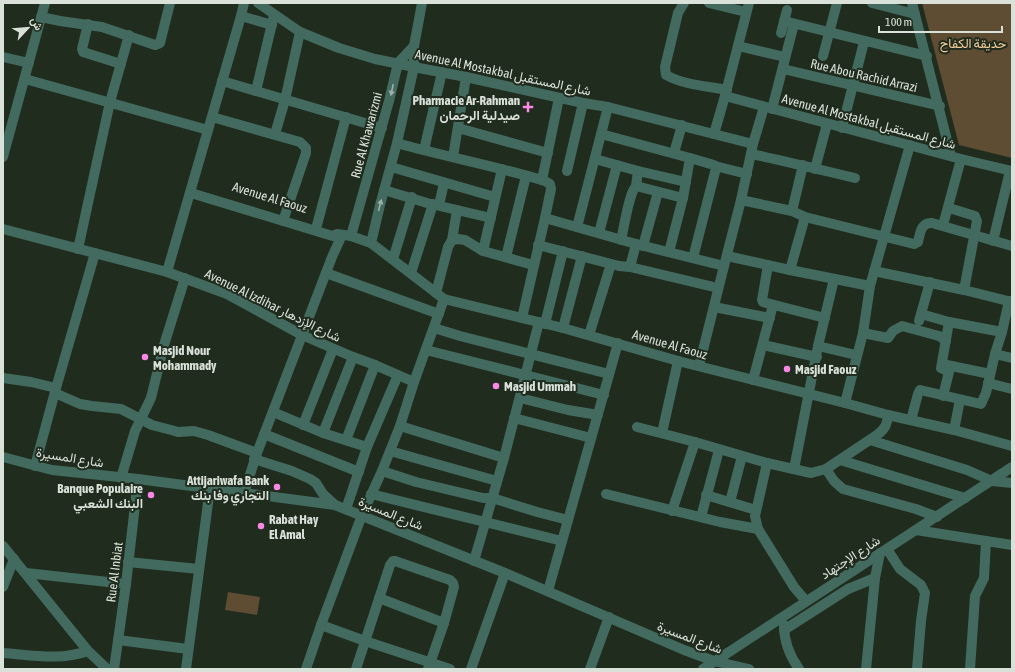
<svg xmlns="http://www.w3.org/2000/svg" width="1015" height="672" viewBox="0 0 1015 672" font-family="'Asap Condensed',Vazirmatn,sans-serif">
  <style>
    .green { fill: #5e4c33 }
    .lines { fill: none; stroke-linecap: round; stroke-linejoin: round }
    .minor { stroke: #426a5f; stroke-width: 10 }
    .oneway { fill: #9db1a8 }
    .poi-dot { fill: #fb87e6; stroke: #202c1e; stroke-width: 1.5 }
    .labels { text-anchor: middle; stroke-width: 4; stroke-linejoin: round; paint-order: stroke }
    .park-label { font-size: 13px; fill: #f2cc9a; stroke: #202c1e }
    .street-label { font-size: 13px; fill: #d9e1d8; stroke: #202c1e }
    .poi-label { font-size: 13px; font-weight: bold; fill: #d9e1d8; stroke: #202c1e; text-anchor: start }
  </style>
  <rect width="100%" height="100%" fill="#202c1e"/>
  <g class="green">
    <path d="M 922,3 L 1012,3 L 1012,158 L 959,145 Z"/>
    <path d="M 228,592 L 260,597 L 257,615 L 225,610 Z"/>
  </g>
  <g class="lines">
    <g class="minor">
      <path d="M 258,3 L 300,32 L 339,48 L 375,59 L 419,68 L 466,77 L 583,103 L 608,107 L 753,144"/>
      <path d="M 684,3 L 678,13 L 665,67 L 666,75 C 684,85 707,86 727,90"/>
      <path d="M 709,3 L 746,12"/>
      <path d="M 872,3 L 915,14"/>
      <path d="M 912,3 L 951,156"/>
      <path d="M 241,16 L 272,25"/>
      <path d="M 41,17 L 60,21 L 102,27 L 155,45 L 160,43 L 170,3"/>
      <path d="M 784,21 L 927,56"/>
      <path d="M 88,24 L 82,49 L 83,52 L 121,64"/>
      <path d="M 781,33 L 787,10"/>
      <path d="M 738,46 L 785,57"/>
      <path d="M 823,56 L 837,3"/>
      <path d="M 3,57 L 29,63"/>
      <path d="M 783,69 L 940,106"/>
      <path d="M 25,79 L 208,130"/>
      <path d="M 222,81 L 382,128"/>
      <path d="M 256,91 L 274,15"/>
      <path d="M 725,96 L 961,159 L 1012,171"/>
      <path d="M 772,109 L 794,24"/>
      <path d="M 212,117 L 300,142 L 306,148 L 306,153 L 283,221"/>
      <path d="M 458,128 L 548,153"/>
      <path d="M 842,128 L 864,42"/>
      <path d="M 275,134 L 285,100 L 300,32"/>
      <path d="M 601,134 L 690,158 L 683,198 L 669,252"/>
      <path d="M 714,134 L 725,96 L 749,3"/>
      <path d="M 397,143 C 446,157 496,166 545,181 L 550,184 L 551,189 L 545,218 L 522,318"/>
      <path d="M 424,150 L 442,72"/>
      <path d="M 674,153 L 682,125"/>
      <path d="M 751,154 C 786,161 821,170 855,178"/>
      <path d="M 3,157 L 45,3"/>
      <path d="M 453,157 L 466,77"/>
      <path d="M 690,158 L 714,165 L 716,168 L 693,258"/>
      <path d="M 595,159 L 638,171 L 636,186 C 629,193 624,228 621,240"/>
      <path d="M 715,166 L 747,174"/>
      <path d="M 391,167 L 495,197"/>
      <path d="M 815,169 L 827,124"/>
      <path d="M 567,171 L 583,103"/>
      <path d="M 638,171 L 686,182"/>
      <path d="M 542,180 L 559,98"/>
      <path d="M 636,186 L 683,198"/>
      <path d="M 384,190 L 427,203 L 491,218"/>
      <path d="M 191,193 L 326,234 L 333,236 L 337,234 L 351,236 L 371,243 L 444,299 L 563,328 L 678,361 L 845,403 L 888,415 L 954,430 L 1012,446"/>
      <path d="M 741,200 L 792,211 L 805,217 L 914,244 L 918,242 C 920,234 921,222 932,223 L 1012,246"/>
      <path d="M 439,205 L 444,183"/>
      <path d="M 949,208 L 975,216 L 977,221 L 964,290"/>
      <path d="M 792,211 L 803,165"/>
      <path d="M 545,218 L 636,244 L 724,266"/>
      <path d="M 317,225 L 346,117"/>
      <path d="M 943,225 L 961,159"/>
      <path d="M 577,227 L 608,107"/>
      <path d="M 3,229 L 167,272 L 227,294 L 302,335 L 353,357 L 375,365 L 414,382"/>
      <path d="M 599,233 L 617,165"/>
      <path d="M 351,236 L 389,101 L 398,63 L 414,46"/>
      <path d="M 452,240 L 457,210"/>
      <path d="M 993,241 L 1010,171"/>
      <path d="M 371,243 L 380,205 L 397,143 L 414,67 L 414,46 L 422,3"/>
      <path d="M 538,245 L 619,266 L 630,267 L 718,288"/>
      <path d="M 643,246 L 658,192"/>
      <path d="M 78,249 L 110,102 L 129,35"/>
      <path d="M 483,251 L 502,169"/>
      <path d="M 727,256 L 790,270 L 870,286"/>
      <path d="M 506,257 L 526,176"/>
      <path d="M 393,259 L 412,197"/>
      <path d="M 768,265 L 762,300 L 763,302 L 825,318"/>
      <path d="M 630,267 L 636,244"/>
      <path d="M 790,270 L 805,217"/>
      <path d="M 874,271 L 964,290 L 1012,302"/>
      <path d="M 167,272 L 241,16 L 244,3"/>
      <path d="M 326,273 L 439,314"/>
      <path d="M 411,273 L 433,204"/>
      <path d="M 436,293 L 448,247 L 452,240 L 458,239 L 465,240 L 483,251 L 533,265"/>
      <path d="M 714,307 L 770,318"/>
      <path d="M 921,314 L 949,322 L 1002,332"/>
      <path d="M 919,321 L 930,282"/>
      <path d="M 545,324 L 563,251"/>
      <path d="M 434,328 L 460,336 L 609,374"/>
      <path d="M 563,328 L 582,256"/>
      <path d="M 863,333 L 888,338 L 893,331 L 902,326 L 939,336 L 946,341"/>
      <path d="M 589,335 L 611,264"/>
      <path d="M 763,345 L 817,357"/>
      <path d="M 818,346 L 856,355"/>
      <path d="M 426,350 L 604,395"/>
      <path d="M 995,354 L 1012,358"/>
      <path d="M 942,364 L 990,374"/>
      <path d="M 699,366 L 724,266 L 741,200 L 753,144 L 764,107"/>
      <path d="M 3,378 L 31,382 L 56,388"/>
      <path d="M 753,380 L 773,305"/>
      <path d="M 988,383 L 1012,389"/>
      <path d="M 55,393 L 80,404 L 92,406 L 121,409 L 152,425 L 171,430 L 178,432 L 194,431 L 208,435 L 257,453"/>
      <path d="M 943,396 L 949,372 L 941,368 L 949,322"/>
      <path d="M 520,398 L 568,410 L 598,415"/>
      <path d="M 845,403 L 863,333 L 870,286 L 910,145"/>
      <path d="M 273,412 L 323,433 L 367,447 L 346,509"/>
      <path d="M 514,418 L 591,438"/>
      <path d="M 911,420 L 918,394 L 920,390 L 981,404 L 986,393 L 995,354 L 1002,332 L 1009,301"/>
      <path d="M 303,425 L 333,349"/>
      <path d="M 400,426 L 504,458"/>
      <path d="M 637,427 L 695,442 L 767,463 L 811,473 L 826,469 L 877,435 C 885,429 887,425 888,415"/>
      <path d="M 954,430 L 960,400"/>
      <path d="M 323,433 L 353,357"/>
      <path d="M 662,433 L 678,361"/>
      <path d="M 264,434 L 359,472"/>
      <path d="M 346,440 L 375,365"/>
      <path d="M 870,440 L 967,470 L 992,481 L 1012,483"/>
      <path d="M 367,447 L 398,375"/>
      <path d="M 390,451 L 497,481"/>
      <path d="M 3,457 L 52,470 L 138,479 L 335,505 L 505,573 L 684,650 L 714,661 L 749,669"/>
      <path d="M 254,459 L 292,471 L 310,479 L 316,483 L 323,494 L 335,505"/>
      <path d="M 840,460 L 965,498"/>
      <path d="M 767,463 L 755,516 L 758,529 L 794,587 L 806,601"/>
      <path d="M 35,466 L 56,388 L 95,253"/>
      <path d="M 794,469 L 818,346 L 834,279"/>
      <path d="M 826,469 L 834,481 L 843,489 L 916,509 L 937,517"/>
      <path d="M 382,471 L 416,482 L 483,498 L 492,498 L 537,512 L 568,520"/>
      <path d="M 121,478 L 135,431 L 151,398 L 164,345 L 185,278"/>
      <path d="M 244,493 L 257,453 L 332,257 L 342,235"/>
      <path d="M 371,494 L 562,541"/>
      <path d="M 606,494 L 720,522 L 758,529"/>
      <path d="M 706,495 L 756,510"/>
      <path d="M 730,502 L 742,456"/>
      <path d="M 672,511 L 695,442"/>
      <path d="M 701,517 L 719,450"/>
      <path d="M 916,530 L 986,541 L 984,578 L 975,596 L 970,669"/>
      <path d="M 986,541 L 1012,545"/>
      <path d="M 3,546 L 88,651 L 107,669"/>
      <path d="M 887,549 L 900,569 L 921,585 L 925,593 L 921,621 L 917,669"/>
      <path d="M 474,561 L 504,458 L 539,322"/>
      <path d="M 128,562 L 199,569"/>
      <path d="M 26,573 L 126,584"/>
      <path d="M 3,587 L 14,559"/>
      <path d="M 548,591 L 618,343"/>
      <path d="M 379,598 L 444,623"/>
      <path d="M 321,625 L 365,641 L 450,669"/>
      <path d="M 784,625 C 784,642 789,655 799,669"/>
      <path d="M 784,630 L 848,589 L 875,578"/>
      <path d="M 118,640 L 188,649"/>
      <path d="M 3,653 C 31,655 60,661 88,651"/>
      <path d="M 114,669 L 126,584 L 138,479"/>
      <path d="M 186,669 L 210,488"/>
      <path d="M 306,669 L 321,625 L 362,515 L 382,471 L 400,426 L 414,382 L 444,299"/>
      <path d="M 356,669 L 390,565 L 393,561 L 395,561 L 450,580 L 453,583 L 454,587 L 444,623 L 428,669"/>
      <path d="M 471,669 L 505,573"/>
      <path d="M 590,669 L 609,617"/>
      <path d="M 703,669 L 1012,467"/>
      <path d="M 866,669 L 875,578 L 880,553"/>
    </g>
  </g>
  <defs><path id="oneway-solid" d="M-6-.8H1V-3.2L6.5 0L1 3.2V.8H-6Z"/></defs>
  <g class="oneway">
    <use href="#oneway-solid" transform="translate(392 90) rotate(102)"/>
    <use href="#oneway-solid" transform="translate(380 205) rotate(-76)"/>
  </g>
  <g class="poi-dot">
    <path d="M526 101h4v4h4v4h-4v4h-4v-4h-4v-4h4z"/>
    <circle cx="145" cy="357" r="4"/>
    <circle cx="787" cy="369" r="4"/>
    <circle cx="496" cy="386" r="4"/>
    <circle cx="277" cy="487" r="4"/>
    <circle cx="151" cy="495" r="4"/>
    <circle cx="261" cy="526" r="4"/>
  </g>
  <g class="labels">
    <g class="park-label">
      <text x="973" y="48">حديقة الكفاح</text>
    </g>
    <g class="street-label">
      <text transform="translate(503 72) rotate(12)" y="5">Avenue Al Mostakbal شارع المستقبل</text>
      <text transform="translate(864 75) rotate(13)" y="5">Rue Abou Rachid Arrazi</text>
      <text transform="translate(869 121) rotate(15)" y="5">Avenue Al Mostakbal شارع المستقبل</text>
      <text transform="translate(366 135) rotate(-75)" y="5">Rue Al Khawarizmi</text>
      <text transform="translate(270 197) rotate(17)" y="5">Avenue Al Faouz</text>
      <text transform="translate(273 305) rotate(26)" y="5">Avenue Al Izdihar شارع الإزدهار</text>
      <text transform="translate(670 344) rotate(16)" y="5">Avenue Al Faouz</text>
      <text transform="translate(70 457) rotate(9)" y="5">شارع المسيرة</text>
      <text transform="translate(391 513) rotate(22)" y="5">شارع المسيرة</text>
      <text transform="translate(850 557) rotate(-33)" y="5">شارع الإجتهاد</text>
      <text transform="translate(114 572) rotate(-83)" y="5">Rue Al Inbiat</text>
      <text transform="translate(690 637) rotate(21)" y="5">شارع المسيرة</text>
    </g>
    <g class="poi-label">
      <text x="520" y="105" text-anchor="end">Pharmacie Ar-Rahman<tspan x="520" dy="15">صيدلية الرحمان</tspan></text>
      <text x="153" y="355">Masjid Nour<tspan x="153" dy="15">Mohammady</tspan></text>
      <text x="795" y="374">Masjid Faouz</text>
      <text x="504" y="391">Masjid Ummah</text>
      <text x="269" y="485" text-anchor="end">Attijariwafa Bank<tspan x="269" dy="15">التجاري وفا بنك</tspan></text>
      <text x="143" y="493" text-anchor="end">Banque Populaire<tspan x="143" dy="15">البنك الشعبي</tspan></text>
      <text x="269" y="524">Rabat Hay<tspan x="269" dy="15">El Amal</tspan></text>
    </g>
  </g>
  <rect width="1015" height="672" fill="none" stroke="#d9e1d8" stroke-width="8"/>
  <g transform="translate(28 28) rotate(64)" stroke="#202c1e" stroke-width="3" paint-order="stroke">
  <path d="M0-3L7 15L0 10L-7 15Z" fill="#d9e1d8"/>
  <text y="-6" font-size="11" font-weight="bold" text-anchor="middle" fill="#d9e1d8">ش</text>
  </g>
  <path d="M879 26v6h123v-6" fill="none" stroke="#d9e1d8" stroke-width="2"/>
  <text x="885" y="26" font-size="12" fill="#d9e1d8" stroke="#202c1e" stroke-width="3" paint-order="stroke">100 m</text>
</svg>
